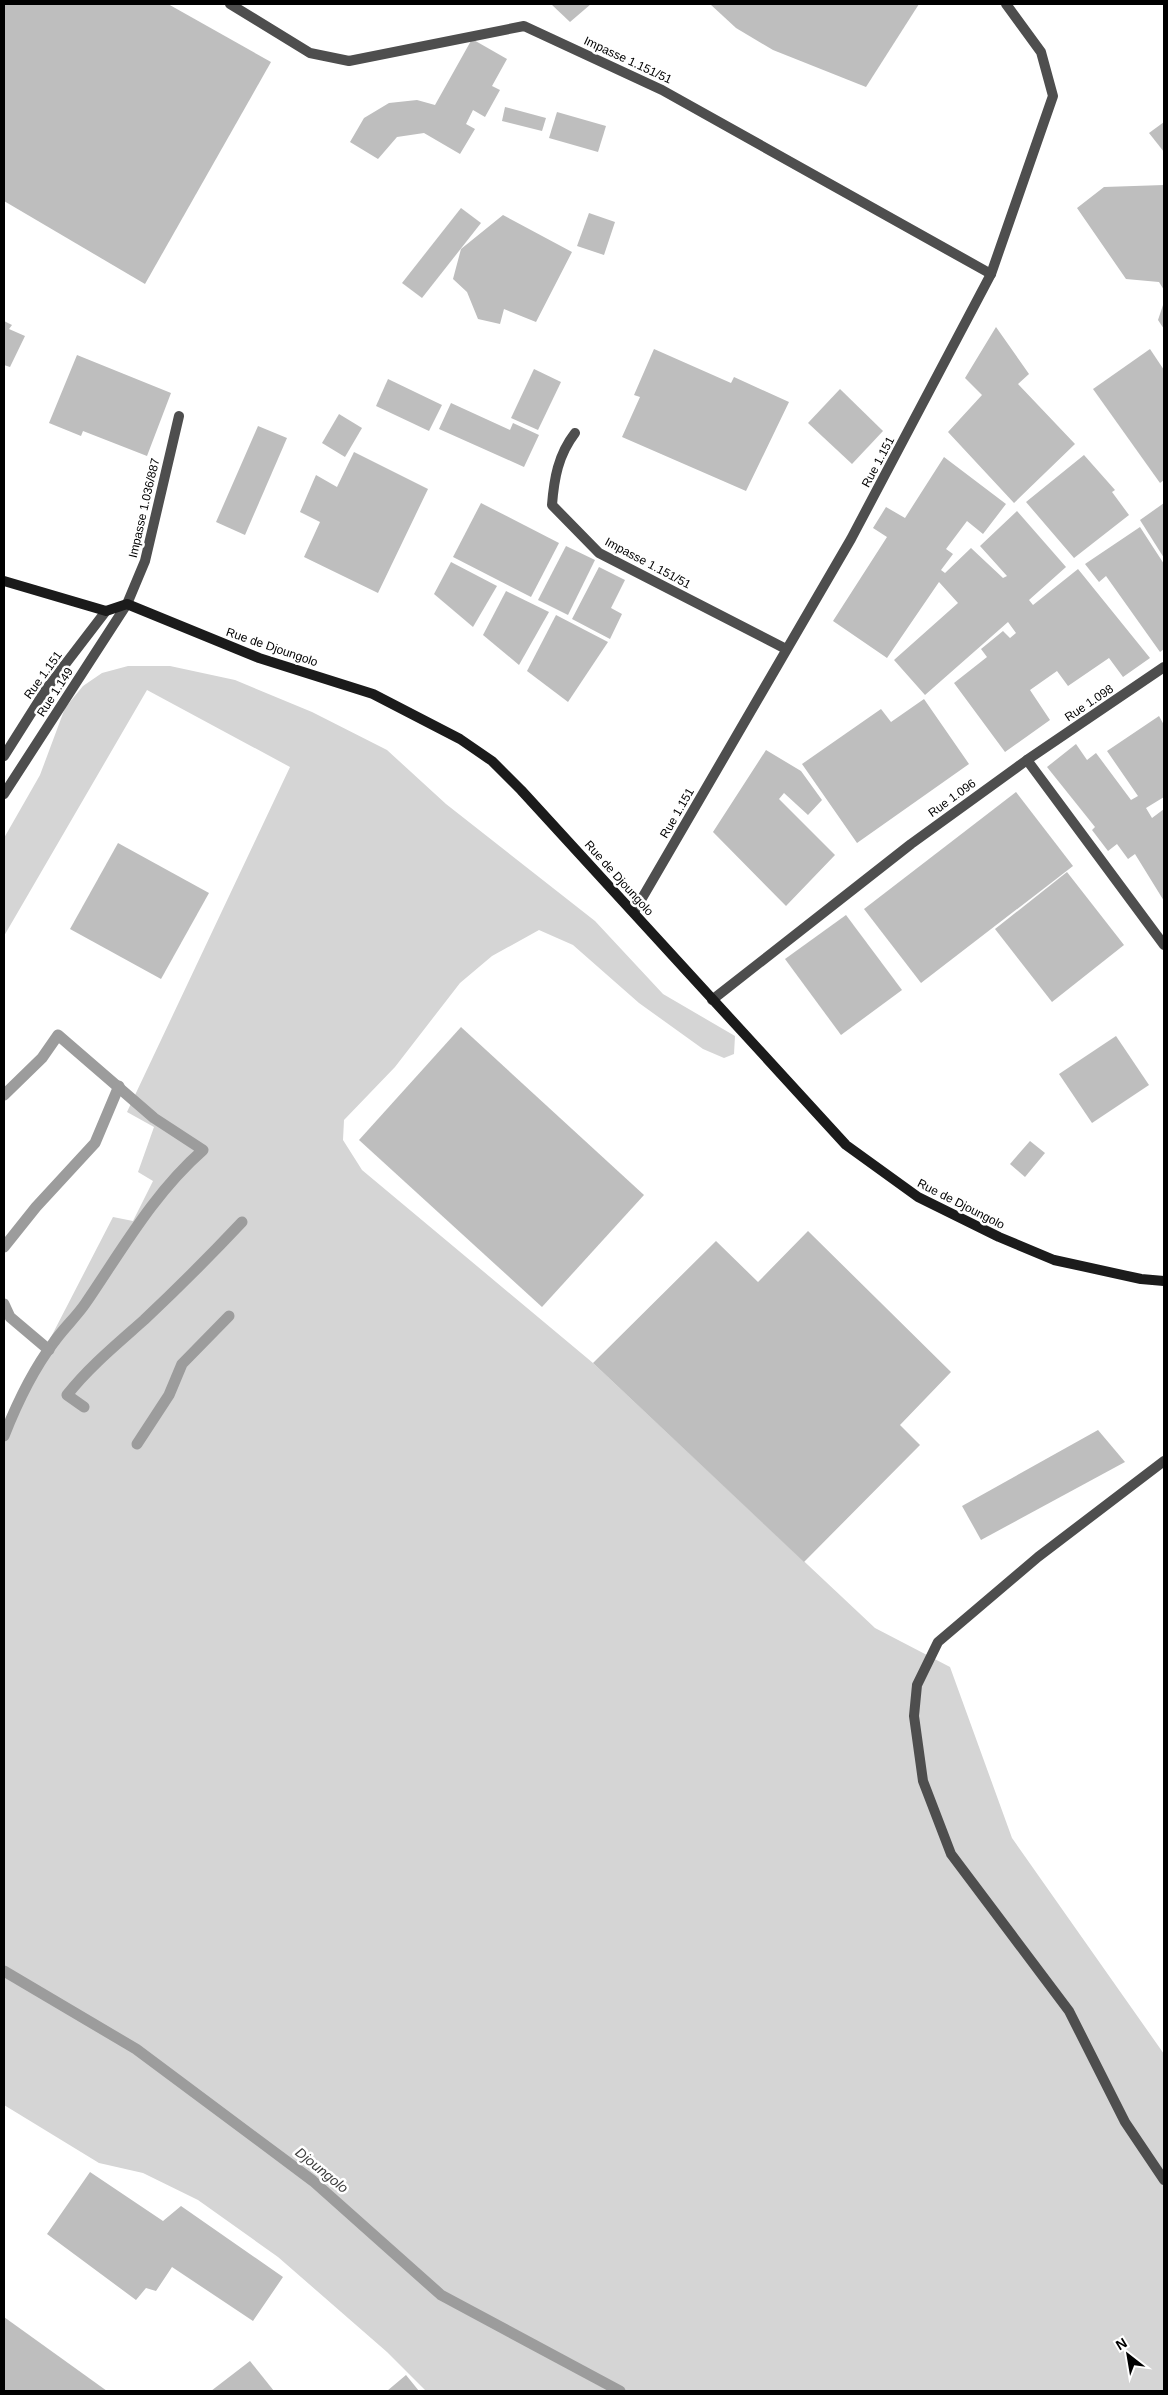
<svg xmlns="http://www.w3.org/2000/svg" width="1168" height="2395" viewBox="0 0 1168 2395" font-family="Helvetica,sans-serif">
  <style>
    .green { fill: #d5d5d5 }
    .lines { fill: none; stroke-linecap: round; stroke-linejoin: round }
    .stream { stroke: #9c9c9c; stroke-width: 11 }
    .building { fill: #bebebe }
    .lane { stroke: #4e4e4e; stroke-width: 10 }
    .street { stroke: #4e4e4e; stroke-width: 10 }
    .secondary { stroke: #1b1b1b; stroke-width: 10 }
    .labels { text-anchor: middle; stroke-width: 5; stroke-linejoin: round; paint-order: stroke }
    .street-label { font-size: 12px; fill: #000; stroke: #fff }
    .water-label { font-size: 14px; font-style: italic; fill: #3d3d3d; stroke: #fff }
  </style>
  <rect width="100%" height="100%" fill="#fff"/>
  <path class="green" d="M 128,666 L 170,666 L 235,680 L 312,712 L 387,750 L 446,804 L 595,921 L 663,994 L 735,1036 L 734,1054 L 724,1058 L 703,1049 L 639,1003 L 573,945 L 539,930 L 492,956 L 460,983 L 395,1067 L 344,1120 L 343,1140 L 362,1170 L 593,1363 L 875,1628 L 950,1667 L 1012,1838 L 1164,2054 L 1164,2391 L 426,2391 L 387,2352 L 278,2257 L 198,2200 L 143,2173 L 99,2163 L 4,2105 L 4,1428 L 113,1217 L 133,1221 L 153,1181 L 138,1172 L 154,1127 L 127,1112 L 290,767 L 147,690 L 4,936 L 4,838 L 40,775 L 65,708 L 83,686 L 102,673 Z"/>
  <g class="lines">
    <g class="stream">
      <path d="M 4,1095 L 42,1058 L 58,1035 L 154,1118 L 203,1150 C 153,1194 122,1250 85,1304 C 76,1317 63,1329 54,1342 C 32,1371 17,1403 4,1436"/>
      <path d="M 4,1247 L 36,1207 L 95,1143 L 119,1086"/>
      <path d="M 4,1304 L 10,1317 L 49,1350"/>
      <path d="M 84,1407 L 67,1395 C 89,1367 117,1344 144,1320 C 178,1288 210,1256 242,1222"/>
      <path d="M 137,1444 L 169,1395 L 182,1364 L 229,1316"/>
      <path d="M 4,1971 L 136,2049 L 313,2181 L 441,2295 L 620,2391"/>
    </g>
  </g>
  <g class="building">
    <path d="M 4,4 L 168,4 L 271,62 L 145,284 L 4,201 Z"/>
    <path d="M 551,4 L 591,4 L 570,22 Z"/>
    <path d="M 710,4 L 919,4 L 866,87 L 773,50 L 736,28 Z"/>
    <path d="M 472,39 L 507,59 L 492,86 L 500,90 L 485,117 L 473,110 L 466,124 L 475,129 L 460,154 L 424,133 L 397,137 L 378,159 L 350,142 L 364,118 L 389,103 L 417,100 L 435,105 Z"/>
    <path d="M 505,107 L 546,118 L 542,131 L 502,121 Z"/>
    <path d="M 557,112 L 606,126 L 598,152 L 549,138 Z"/>
    <path d="M 1164,122 L 1164,152 L 1149,133 Z"/>
    <path d="M 1164,185 L 1164,290 L 1159,282 L 1126,279 L 1077,208 L 1104,187 Z"/>
    <path d="M 461,208 L 481,223 L 422,298 L 402,283 Z"/>
    <path d="M 589,213 L 615,222 L 604,255 L 577,246 Z"/>
    <path d="M 503,215 L 572,252 L 536,322 L 504,309 L 500,324 L 478,319 L 467,292 L 453,279 L 461,249 Z"/>
    <path d="M 1164,302 L 1164,329 L 1158,320 Z"/>
    <path d="M 4,321 L 12,325 L 9,329 L 25,336 L 10,367 L 4,365 Z"/>
    <path d="M 996,327 L 1029,374 L 1018,384 L 1075,444 L 1014,503 L 948,432 L 982,395 L 965,378 Z"/>
    <path d="M 654,349 L 731,383 L 734,377 L 789,402 L 746,491 L 622,437 L 640,397 L 634,395 Z"/>
    <path d="M 1150,349 L 1164,370 L 1164,480 L 1160,483 L 1093,389 Z"/>
    <path d="M 77,355 L 171,393 L 147,456 L 83,431 L 81,436 L 49,423 Z"/>
    <path d="M 534,369 L 561,382 L 538,430 L 511,418 Z"/>
    <path d="M 388,379 L 442,405 L 429,431 L 376,406 Z"/>
    <path d="M 840,389 L 883,431 L 852,464 L 808,423 Z"/>
    <path d="M 451,403 L 510,430 L 513,423 L 539,435 L 524,467 L 439,429 Z"/>
    <path d="M 339,414 L 362,428 L 345,457 L 322,443 Z"/>
    <path d="M 258,426 L 287,438 L 245,535 L 216,522 Z"/>
    <path d="M 354,452 L 428,489 L 378,593 L 304,557 L 320,522 L 300,512 L 316,475 L 337,487 Z"/>
    <path d="M 1084,455 L 1115,490 L 1112,492 L 1129,515 L 1074,558 L 1026,502 Z"/>
    <path d="M 944,457 L 1006,504 L 983,534 L 967,521 L 946,549 L 953,554 L 941,570 L 945,573 L 971,548 L 1003,578 L 1007,576 L 980,546 L 1017,511 L 1066,567 L 1029,600 L 1033,605 L 1078,569 L 1150,658 L 1123,677 L 1109,658 L 1068,686 L 1057,671 L 1030,690 L 1050,720 L 1005,752 L 954,683 L 987,657 L 981,649 L 1003,631 L 1010,638 L 1016,633 L 1008,622 L 925,695 L 894,660 L 958,603 L 939,582 L 887,658 L 833,621 L 887,537 L 873,528 L 886,507 L 905,518 Z"/>
    <path d="M 481,503 L 559,543 L 531,597 L 453,557 Z"/>
    <path d="M 1164,503 L 1164,558 L 1140,520 Z"/>
    <path d="M 1140,527 L 1164,564 L 1164,649 L 1160,652 L 1106,576 L 1099,582 L 1085,564 Z"/>
    <path d="M 566,546 L 595,560 L 568,615 L 538,600 Z"/>
    <path d="M 451,562 L 497,586 L 473,627 L 434,594 Z"/>
    <path d="M 599,567 L 625,580 L 611,608 L 622,614 L 610,639 L 572,619 Z"/>
    <path d="M 506,591 L 549,612 L 519,665 L 483,635 Z"/>
    <path d="M 556,615 L 608,642 L 568,702 L 527,671 Z"/>
    <path d="M 924,699 L 969,764 L 857,843 L 802,764 L 881,709 L 891,722 Z"/>
    <path d="M 1159,716 L 1164,725 L 1164,797 L 1146,808 L 1152,818 L 1164,809 L 1164,901 L 1135,854 L 1128,859 L 1117,844 L 1108,851 L 1092,830 L 1095,827 L 1047,767 L 1076,744 L 1087,760 L 1096,753 L 1131,800 L 1138,796 L 1107,751 Z"/>
    <path d="M 766,750 L 801,771 L 822,800 L 808,815 L 784,793 L 779,799 L 835,855 L 786,906 L 713,832 Z"/>
    <path d="M 1016,792 L 1073,866 L 921,983 L 864,909 Z"/>
    <path d="M 118,843 L 209,893 L 161,979 L 70,929 Z"/>
    <path d="M 1067,872 L 1124,945 L 1052,1002 L 995,929 Z"/>
    <path d="M 846,915 L 902,990 L 841,1035 L 785,959 Z"/>
    <path d="M 461,1027 L 644,1195 L 542,1307 L 359,1140 Z"/>
    <path d="M 1116,1036 L 1149,1085 L 1092,1123 L 1059,1074 Z"/>
    <path d="M 1030,1141 L 1045,1153 L 1025,1177 L 1010,1164 Z"/>
    <path d="M 808,1231 L 951,1372 L 900,1425 L 920,1445 L 804,1562 L 593,1363 L 716,1241 L 758,1282 Z"/>
    <path d="M 1098,1430 L 1125,1462 L 981,1540 L 962,1506 Z"/>
    <path d="M 90,2172 L 163,2221 L 181,2206 L 283,2277 L 253,2321 L 172,2267 L 156,2291 L 146,2288 L 136,2300 L 47,2234 Z"/>
    <path d="M 4,2317 L 107,2391 L 4,2391 Z"/>
    <path d="M 250,2361 L 274,2391 L 211,2391 Z"/>
    <path d="M 406,2375 L 419,2391 L 387,2391 Z"/>
  </g>
  <g class="lines">
    <path class="lane" d="M 4,756 L 47,688 L 106,611"/>
    <g class="street">
      <path d="M 230,4 L 310,53 L 349,61 L 524,26 L 662,90 L 991,274"/>
      <path d="M 575,433 C 558,455 554,479 552,505 L 599,553 L 786,649"/>
      <path d="M 1027,760 L 1164,667"/>
      <path d="M 4,794 L 127,604 L 145,561 L 179,416"/>
      <path d="M 634,912 L 851,539 L 991,274 L 1053,96 L 1041,52 L 1006,4"/>
      <path d="M 712,1000 L 911,844 L 1027,760 L 1164,945"/>
      <path d="M 1164,1461 L 1038,1557 L 938,1642 L 917,1685 L 914,1716 L 923,1781 L 951,1854 L 1069,2011 L 1125,2122 L 1164,2180"/>
    </g>
    <path class="secondary" d="M 4,581 L 106,611 L 127,604 L 259,658 L 373,694 L 460,739 L 492,761 L 521,790 L 846,1145 L 918,1197 L 999,1237 L 1054,1260 L 1141,1279 L 1164,1281"/>
  </g>
  <g class="labels">
    <g class="street-label">
      <text transform="translate(628 60) rotate(25)" y="4">Impasse 1.151/51</text>
      <text transform="translate(878 462) rotate(-62)" y="4">Rue 1.151</text>
      <text transform="translate(144 508) rotate(-77)" y="4">Impasse 1.036/887</text>
      <text transform="translate(648 563) rotate(28)" y="4">Impasse 1.151/51</text>
      <text transform="translate(272 647) rotate(19)" y="4">Rue de Djoungolo</text>
      <text transform="translate(43 675) rotate(-54)" y="4">Rue 1.151</text>
      <text transform="translate(55 692) rotate(-57)" y="4">Rue 1.149</text>
      <text transform="translate(1089 703) rotate(-34)" y="4">Rue 1.098</text>
      <text transform="translate(952 798) rotate(-36)" y="4">Rue 1.096</text>
      <text transform="translate(677 813) rotate(-60)" y="4">Rue 1.151</text>
      <text transform="translate(619 878) rotate(48)" y="4">Rue de Djoungolo</text>
      <text transform="translate(961 1204) rotate(27)" y="4">Rue de Djoungolo</text>
    </g>
    <g class="water-label">
      <text transform="translate(322 2170) rotate(39)" y="5">Djoungolo</text>
    </g>
  </g>
  <rect width="1168" height="2395" fill="none" stroke="#000000" stroke-width="10"/>
  <g transform="translate(1128 2355) rotate(329)" stroke="#ffffff" stroke-width="4" paint-order="stroke">
  <path d="M0-4L9 19L0 12L-9 19Z" fill="#000000"/>
  <text y="-8" font-size="14" font-weight="bold" text-anchor="middle" fill="#000000">N</text>
  </g>
</svg>
